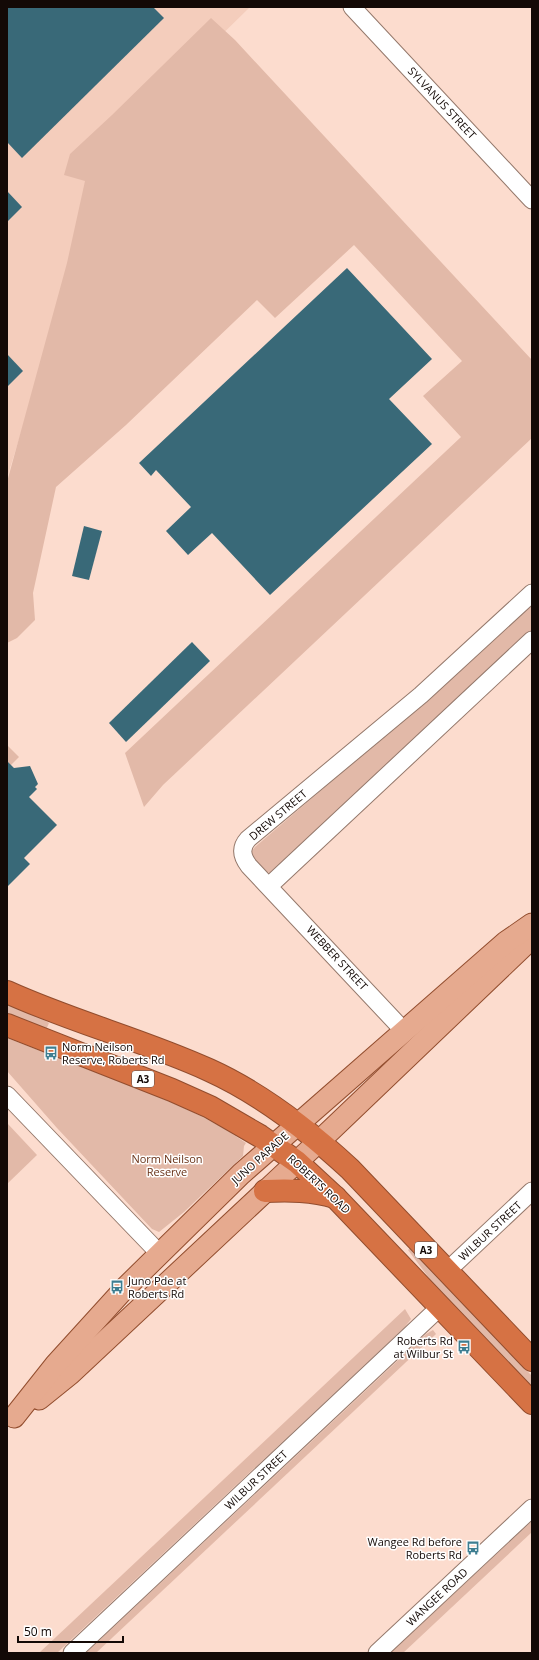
<svg xmlns="http://www.w3.org/2000/svg" width="539" height="1660" viewBox="0 0 539 1660" font-family="'Open Sans',sans-serif">
  <style>
    .built { fill: #f4cdbc }
    .green { fill: #e2b9a8 }
    .building { fill: #396978 }
    .lines { fill: none; stroke-linecap: round; stroke-linejoin: round }
    .minor-casing { stroke: #94786b; stroke-width: 19 }
    .major-casing { stroke: #924d2e; stroke-width: 23 }
    .highway-casing { stroke: #924d2e; stroke-width: 24 }
    .minor { stroke: #fff; stroke-width: 17 }
    .major { stroke: #e6aa8f; stroke-width: 21 }
    .highway { stroke: #d67244; stroke-width: 22 }
    .labels { text-anchor: middle; stroke-width: 3; stroke-linejoin: round; paint-order: stroke }
    .shield { fill: #fff; stroke: #5a5351; stroke-width: 1 }
    .shield-label { font-size: 10px; font-weight: bold; fill: #130906 }
    .street-label { font-size: 11px; fill: #130906; stroke: #fff }
    .poi-label { font-size: 11px; fill: #130906; stroke: #fff; text-anchor: start }
    .park-label { font-size: 11px; fill: #683116; stroke: #fff }
  </style>
  <rect width="100%" height="100%" fill="#fcdcce"/>
  <path class="built" d="M 7,7 L 250,7 L 110,144 L 7,478 Z"/>
  <g class="green">
    <path d="M 211,18 L 235,40 L 532,360 L 532,438 L 163,785 L 144,807 L 125,753 L 461,437 L 423,396 L 462,361 L 354,245 L 275,318 L 257,300 L 126,425 L 56,487 L 33,593 L 35,620 L 17,638 L 7,643 L 7,482 L 67,263 L 85,181 L 64,175 L 70,154 L 112,115 Z"/>
    <path d="M 532,603 L 532,632 L 272,873 L 264,872 L 251,855 L 252,851 L 255,847 L 430,697 Z"/>
    <path d="M 7,745 L 19,757 L 7,769 Z"/>
    <path d="M 7,1003 L 34,1014 L 49,1023 L 46,1030 L 7,1014 Z"/>
    <path d="M 7,1038 C 44,1052 81,1067 118,1081 C 162,1098 207,1115 246,1143 L 244,1146 L 243,1156 L 184,1212 L 159,1232 L 152,1229 L 57,1128 L 7,1071 Z"/>
    <path d="M 7,1123 L 37,1155 L 7,1184 Z"/>
    <path d="M 410,1248 L 532,1376 L 532,1387 L 432,1282 L 408,1250 Z"/>
    <path d="M 405,1309 L 411,1319 L 404,1328 L 57,1653 L 39,1653 Z"/>
    <path d="M 433,1330 L 436,1334 L 96,1653 L 86,1653 L 426,1334 Z"/>
    <path d="M 532,1521 L 532,1532 L 403,1653 L 390,1653 Z"/>
  </g>
  <g class="building">
    <path d="M 7,7 L 153,7 L 164,18 L 22,158 L 7,142 Z"/>
    <path d="M 7,191 L 22,207 L 7,222 Z"/>
    <path d="M 347,268 L 432,359 L 389,399 L 432,444 L 270,595 L 212,533 L 188,555 L 166,531 L 191,507 L 156,470 L 151,476 L 139,463 Z"/>
    <path d="M 7,354 L 23,371 L 7,387 Z"/>
    <path d="M 84,526 L 102,531 L 89,580 L 72,576 Z"/>
    <path d="M 192,642 L 210,661 L 126,742 L 109,723 Z"/>
    <path d="M 7,761 L 14,768 L 30,766 L 38,784 L 35,787 L 37,789 L 29,797 L 57,825 L 24,858 L 30,864 L 7,887 Z"/>
  </g>
  <g class="lines">
    <g class="minor-casing">
      <g id="minor">
        <path d="M 352,7 L 532,200"/>
        <path d="M 269,886 L 532,640"/>
        <path d="M 404,1031 L 249,866 C 242,857 240,848 248,839 L 421,695 L 532,593"/>
        <path d="M 7,1095 L 159,1253"/>
        <path d="M 447,1271 L 532,1191"/>
        <path d="M 72,1653 L 440,1307"/>
        <path d="M 377,1653 L 532,1508"/>
      </g>
    </g>
    <g class="major-casing">
      <g id="major">
        <path d="M 39,1399 L 70,1374 L 331,1130 L 532,938"/>
        <path d="M 14,1417 L 56,1364 L 126,1287 L 241,1174 L 506,942 L 532,924"/>
      </g>
    </g>
    <g class="highway-casing">
      <g id="highway">
        <path d="M 7,992 C 73,1022 143,1040 209,1070 C 262,1094 308,1130 350,1169 L 532,1360"/>
        <path d="M 7,1025 L 172,1090 L 210,1107 L 260,1136 L 297,1162 L 336,1198 L 532,1403"/>
        <path d="M 265,1191 C 289,1190 312,1190 335,1197"/>
      </g>
    </g>
    <use href="#minor" class="minor"/>
    <use href="#major" class="major"/>
    <use href="#highway" class="highway"/>
  </g>
  <defs>
    <g id="bus-bare" transform="scale(1.08)"><path d="M-5-6H5V4H4V6H2V4H-2V6H-4V4H-5ZM-3.5-4V0h7V-4ZM-3.5 1.2v1.5H-2V1.2ZM2 1.2v1.5H3.5V1.2Z" fill="#3e7e91" stroke="#fff" stroke-width="2.5" paint-order="stroke"/></g>
  </defs>
  <g fill-rule="evenodd">
    <use href="#bus-bare" x="51" y="1053"/>
    <use href="#bus-bare" x="117" y="1287"/>
    <use href="#bus-bare" x="464" y="1347"/>
    <use href="#bus-bare" x="473" y="1548"/>
  </g>
  <g class="labels">
    <g class="shield">
      <rect x="132" y="1071" width="22" height="16" rx="3"/>
      <rect x="415" y="1242" width="22" height="16" rx="3"/>
    </g>
    <g class="shield-label">
      <text x="143" y="1083">A3</text>
      <text x="426" y="1254">A3</text>
    </g>
    <g class="street-label">
      <text transform="translate(442 103) rotate(47)" y="4">SYLVANUS STREET</text>
      <text transform="translate(278 815) rotate(-40)" y="4">DREW STREET</text>
      <text transform="translate(337 958) rotate(47)" y="4">WEBBER STREET</text>
      <text transform="translate(260 1158) rotate(-42)" y="4">JUNO PARADE</text>
      <text transform="translate(319 1184) rotate(43)" y="4">ROBERTS ROAD</text>
      <text transform="translate(490 1231) rotate(-43)" y="4">WILBUR STREET</text>
      <text transform="translate(256 1480) rotate(-43)" y="4">WILBUR STREET</text>
      <text transform="translate(437 1597) rotate(-43)" y="4">WANGEE ROAD</text>
    </g>
    <g class="poi-label">
      <text x="62" y="1051">Norm Neilson<tspan x="62" dy="13">Reserve, Roberts Rd</tspan></text>
      <text x="128" y="1285">Juno Pde at<tspan x="128" dy="13">Roberts Rd</tspan></text>
      <text x="453" y="1345" text-anchor="end">Roberts Rd<tspan x="453" dy="13">at Wilbur St</tspan></text>
      <text x="462" y="1546" text-anchor="end">Wangee Rd before<tspan x="462" dy="13">Roberts Rd</tspan></text>
    </g>
    <g class="park-label">
      <text x="167" y="1163">Norm Neilson<tspan x="167" dy="13">Reserve</tspan></text>
    </g>
  </g>
  <rect width="539" height="1660" fill="none" stroke="#130906" stroke-width="16"/>
  <path d="M18 1636v6h105v-6" fill="none" stroke="#130906" stroke-width="2"/>
  <text x="24" y="1636" font-size="12" fill="#130906" stroke="#ffffff" stroke-width="3" paint-order="stroke">50 m</text>
</svg>
